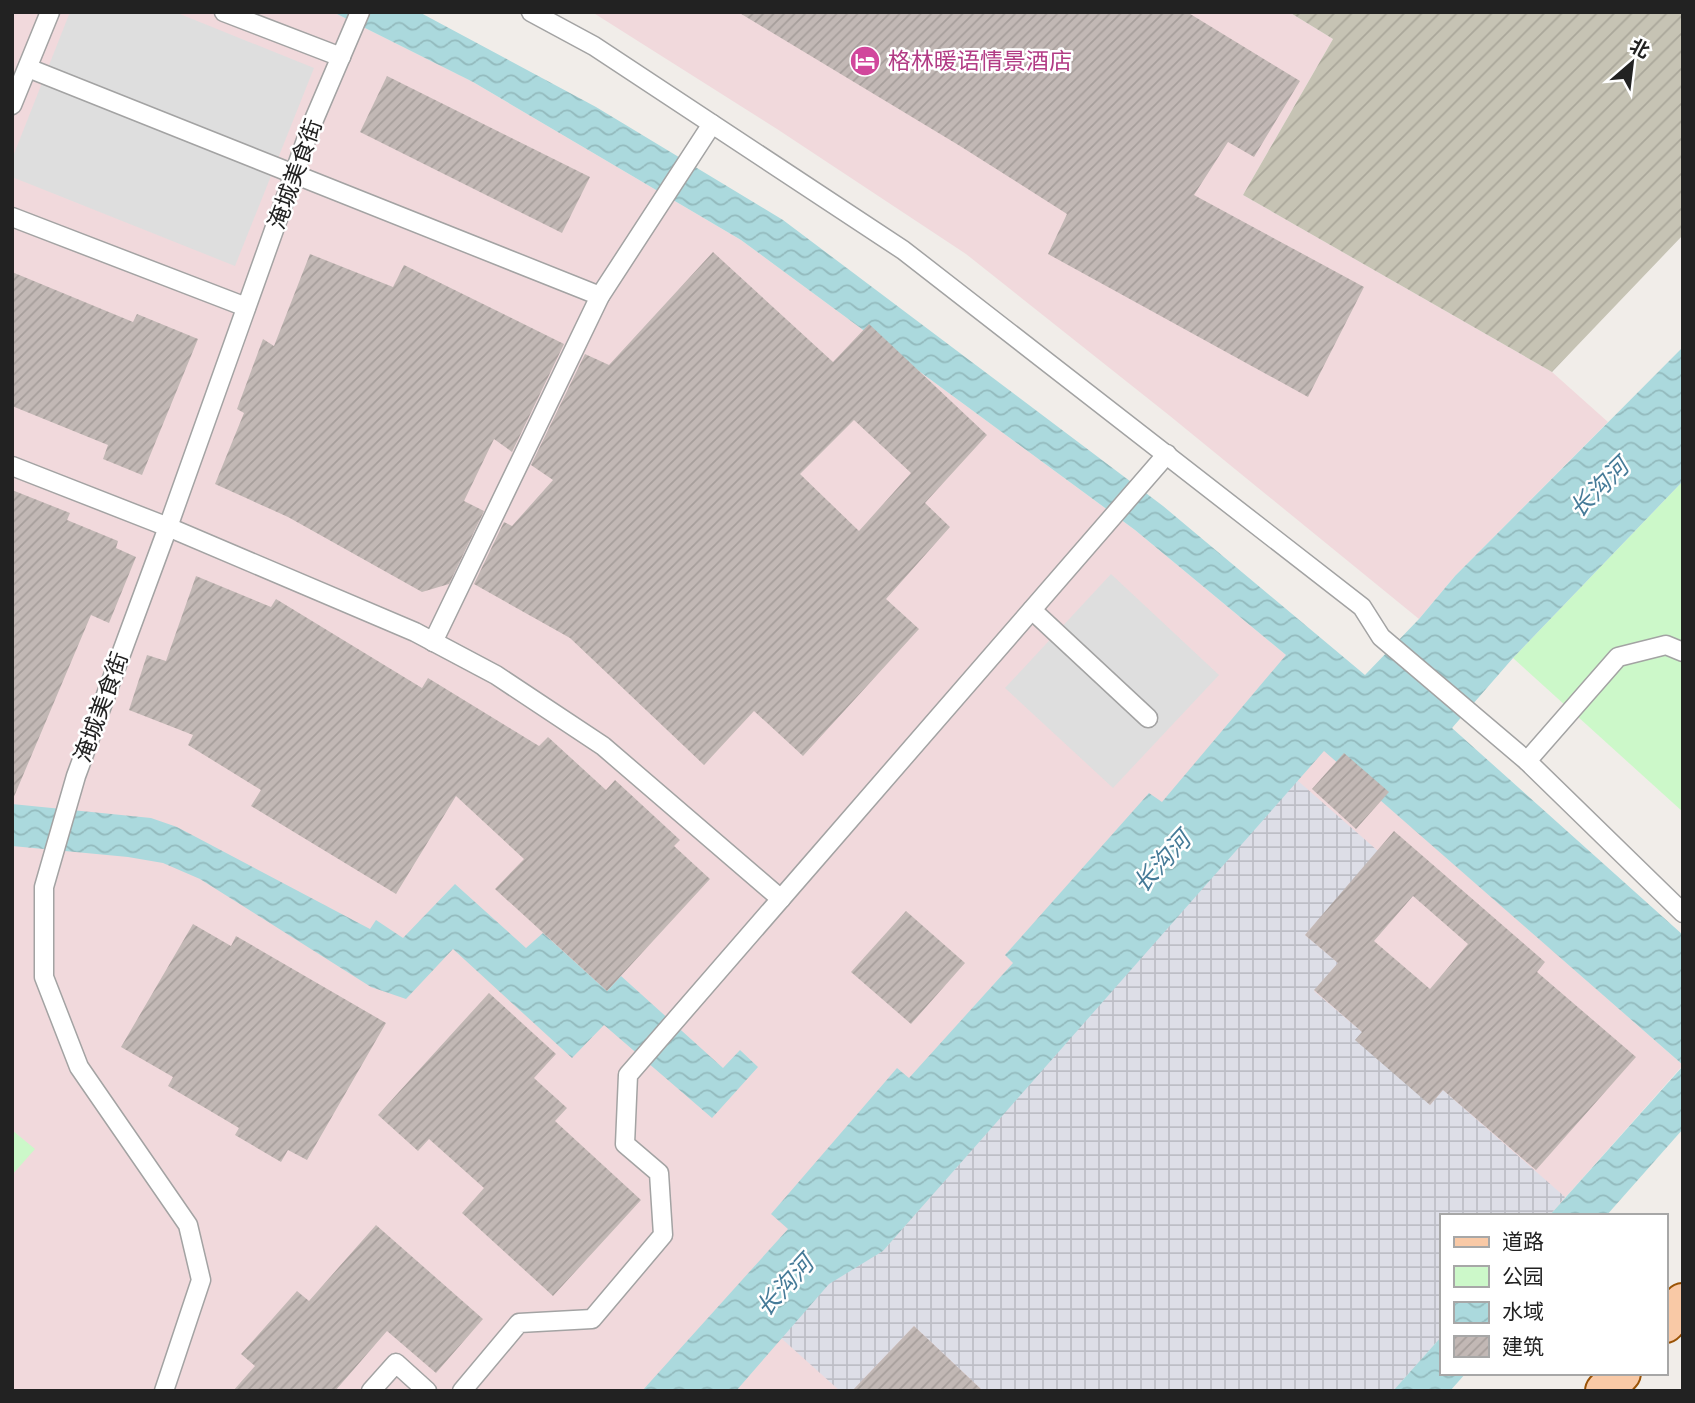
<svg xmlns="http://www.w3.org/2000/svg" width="1695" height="1403" viewBox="0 0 1695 1403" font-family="'Exo 2','Noto Sans SC',sans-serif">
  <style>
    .commercial { fill: #f1d9dc }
    .construction { fill: url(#construction-furrows) }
    .park { fill: #ccf8c9 }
    .parking { fill: #dedede }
    .plaza { fill: url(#plaza-grid) }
    .water { fill: url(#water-waves) }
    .building { fill: url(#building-hatch); fill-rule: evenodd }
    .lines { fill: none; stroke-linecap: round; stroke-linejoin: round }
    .service-casing { stroke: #a3a3a3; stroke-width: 21 }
    .primary-casing { stroke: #9b5305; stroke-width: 42 }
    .service { stroke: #fff; stroke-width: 18 }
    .primary { stroke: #f9c9a6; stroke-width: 38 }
    .labels { text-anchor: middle; stroke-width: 5; stroke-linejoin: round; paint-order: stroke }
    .hotel-label { font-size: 23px; fill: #b23c85; stroke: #fff; text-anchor: start }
    .street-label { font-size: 23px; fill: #222; stroke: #fff }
    .water-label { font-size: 24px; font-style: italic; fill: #467b98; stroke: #fff }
  </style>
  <defs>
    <pattern id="construction-furrows" width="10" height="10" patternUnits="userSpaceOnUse" patternTransform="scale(1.75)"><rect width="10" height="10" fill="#c6c3b4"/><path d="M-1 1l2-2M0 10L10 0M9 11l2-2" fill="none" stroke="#aaa79a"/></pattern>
    <pattern id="plaza-grid" width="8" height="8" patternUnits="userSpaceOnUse" patternTransform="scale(1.75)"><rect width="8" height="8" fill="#dddee7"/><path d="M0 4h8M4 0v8" fill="none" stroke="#bdbec6"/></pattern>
    <pattern id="water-waves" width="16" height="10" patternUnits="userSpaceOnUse" patternTransform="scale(1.75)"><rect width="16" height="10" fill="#abd9dd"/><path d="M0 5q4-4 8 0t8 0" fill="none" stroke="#93babd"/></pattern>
    <pattern id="building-hatch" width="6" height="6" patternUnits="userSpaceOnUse" patternTransform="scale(1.75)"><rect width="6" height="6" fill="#c2b8b5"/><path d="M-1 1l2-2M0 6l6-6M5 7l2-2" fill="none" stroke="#a69e9b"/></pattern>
  </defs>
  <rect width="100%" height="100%" fill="#f1ede9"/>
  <g class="commercial">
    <path d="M 12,12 L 333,12 L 473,82 L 741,240 L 1135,530 L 1286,655 L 1324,750 L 1683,1065 L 1549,1216 L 1441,1216 L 1441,1337 L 1393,1391 L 12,1391 L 12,1175 L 34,1149 L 12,1130 Z"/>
    <path d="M 592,12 L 1289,12 L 1333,39 L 1243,195 L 1552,372 L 1608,422 L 1455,576 L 1419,619 L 1170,416 L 966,254 L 777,129 Z"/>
  </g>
  <path class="construction" d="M 1289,12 L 1683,12 L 1683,235 L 1552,372 L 1243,195 L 1333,39 Z"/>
  <g class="park">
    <path d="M 1683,481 L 1683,812 L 1513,658 Z"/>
    <path d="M 12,1130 L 35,1149 L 12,1175 Z"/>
  </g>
  <g class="parking">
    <path d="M 70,12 L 175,12 L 314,68 L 235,266 L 12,177 L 12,159 Z"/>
    <path d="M 1111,574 L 1219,675 L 1113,788 L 1005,688 Z"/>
  </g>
  <path class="plaza" d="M 1297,780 L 1378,851 L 1305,935 L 1338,963 L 1314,991 L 1362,1032 L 1430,1105 L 1443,1090 L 1565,1197 L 1549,1216 L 1441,1216 L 1441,1337 L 1393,1391 L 983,1391 L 914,1326 L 852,1391 L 840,1391 L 781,1338 L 829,1283 L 883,1251 Z"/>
  <g class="water">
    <path d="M 333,12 L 419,12 L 596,107 L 783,220 L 1163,506 L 1365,675 L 1419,619 L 1455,576 L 1683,347 L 1683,481 L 1513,658 L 1452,728 L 1683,935 L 1683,1065 L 1324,751 L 883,1251 L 829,1284 L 736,1391 L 642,1391 L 788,1229 L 771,1214 L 897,1068 L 909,1078 L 1013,963 L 1005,955 L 1149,793 L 1162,802 L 1286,655 L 1135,530 L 741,240 L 473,82 Z"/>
    <path d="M 12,804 L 151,818 L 177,827 L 370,929 L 376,920 L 403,938 L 455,884 L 526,948 L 543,933 L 607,991 L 621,976 L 723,1068 L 740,1050 L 758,1067 L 712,1118 L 604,1025 L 572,1058 L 453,949 L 406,999 L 371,987 L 200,879 L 163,863 L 128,857 L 12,846 Z"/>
    <path d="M 1683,1066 L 1683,1129 L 1606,1216 L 1549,1216 Z"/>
    <path d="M 1441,1337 L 1441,1373 L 1466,1373 L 1450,1391 L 1393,1391 Z"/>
  </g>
  <g class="building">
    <path d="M 738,12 L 1187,12 L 1300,81 L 1254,157 L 1228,142 L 1194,195 L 1364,287 L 1308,397 L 1048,254 L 1067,214 L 960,146 Z"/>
    <path d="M 387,76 L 590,177 L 562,233 L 360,132 Z"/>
    <path d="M 713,252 L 833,362 L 869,324 L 987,435 L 925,503 L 950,527 L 886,599 L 919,629 L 803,756 L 754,711 L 704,765 L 570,638 L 474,584 L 504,522 L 512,526 L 553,480 L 531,465 L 585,354 L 609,365 ZM 854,420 L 911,473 L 859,531 L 800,474 Z"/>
    <path d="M 310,254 L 393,287 L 404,265 L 564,344 L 512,452 L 494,439 L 464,501 L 484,511 L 449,584 L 422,592 L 288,517 L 215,484 L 244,413 L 237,409 L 263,339 L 274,346 Z"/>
    <path d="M 12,272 L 133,322 L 137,314 L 198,339 L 142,475 L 103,459 L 108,445 L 12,406 Z"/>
    <path d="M 12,490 L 70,513 L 67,520 L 118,541 L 116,548 L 136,557 L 109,623 L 91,615 L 13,799 Z"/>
    <path d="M 196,576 L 271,607 L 276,599 L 422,688 L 428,678 L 539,746 L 548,737 L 606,790 L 615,780 L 680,840 L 674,846 L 710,879 L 607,991 L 495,889 L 524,859 L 456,796 L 396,894 L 251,806 L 261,790 L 188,745 L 193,735 L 129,710 L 147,655 L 166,661 Z"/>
    <path d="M 1344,753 L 1389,792 L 1356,829 L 1312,789 Z"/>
    <path d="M 1394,831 L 1545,962 L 1537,972 L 1636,1057 L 1536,1170 L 1443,1090 L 1430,1105 L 1355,1040 L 1362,1032 L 1314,990 L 1338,963 L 1305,935 ZM 1413,896 L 1468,944 L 1430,989 L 1374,941 Z"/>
    <path d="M 906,911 L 965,963 L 911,1024 L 851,972 Z"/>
    <path d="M 193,924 L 231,946 L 236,936 L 386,1023 L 307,1160 L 288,1150 L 281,1162 L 235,1135 L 239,1128 L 168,1086 L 173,1077 L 121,1047 Z"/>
    <path d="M 489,993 L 556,1054 L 534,1078 L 567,1108 L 555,1121 L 641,1200 L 553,1296 L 462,1213 L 484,1188 L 429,1139 L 418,1151 L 378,1115 Z"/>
    <path d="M 376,1225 L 483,1319 L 436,1373 L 387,1331 L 335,1391 L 233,1391 L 255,1366 L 241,1354 L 297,1291 L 309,1301 Z"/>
    <path d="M 914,1326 L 983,1391 L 852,1391 Z"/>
  </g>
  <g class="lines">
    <g class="service-casing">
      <g id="service">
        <path d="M 224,12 L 341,57"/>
        <path d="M 531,12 L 594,46 L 903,250 L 1362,607 L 1381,637 L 1527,761 L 1683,913"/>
        <path d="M 28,68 L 600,296"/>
        <path d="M 12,105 L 50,12"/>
        <path d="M 12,217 L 246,307"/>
        <path d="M 12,466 L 168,527 L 415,632 L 496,675 L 603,746 L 781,899"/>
        <path d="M 1032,610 L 1148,718"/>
        <path d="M 433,642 L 600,296 L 712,124"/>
        <path d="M 1527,761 L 1618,657 L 1666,645 L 1683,652"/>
        <path d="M 164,1391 L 201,1280 L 188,1225 L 79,1067 L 44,977 L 44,887 L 76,776 L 168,527 L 310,129 L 360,12"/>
        <path d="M 371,1391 L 396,1363 L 427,1391"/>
        <path d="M 462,1391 L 519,1323 L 592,1319 L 663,1235 L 659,1173 L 625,1144 L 628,1075 L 1167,454"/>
      </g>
    </g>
    <g class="primary-casing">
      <g id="primary">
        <path d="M 1665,1323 L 1683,1303"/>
        <path d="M 1605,1391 L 1621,1373"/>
      </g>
    </g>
    <use href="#service" class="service"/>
    <use href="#primary" class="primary"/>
  </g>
  <defs>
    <g id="hotel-disc" transform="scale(1.575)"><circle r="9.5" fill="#d1479c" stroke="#fff"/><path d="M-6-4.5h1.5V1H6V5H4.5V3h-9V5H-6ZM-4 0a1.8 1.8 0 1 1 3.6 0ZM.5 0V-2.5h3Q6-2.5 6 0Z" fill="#fff"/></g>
  </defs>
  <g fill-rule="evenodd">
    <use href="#hotel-disc" x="865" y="61"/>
  </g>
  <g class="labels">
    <g class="hotel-label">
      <text x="888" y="69">格林暖语情景酒店</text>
    </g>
    <g class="street-label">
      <text transform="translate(295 174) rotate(-70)" y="8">淹城美食街</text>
      <text transform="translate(101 707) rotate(-70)" y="8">淹城美食街</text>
    </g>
    <g class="water-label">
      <text transform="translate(1599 488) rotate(-45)" y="8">长沟河</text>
      <text transform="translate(1162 862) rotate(-48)" y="8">长沟河</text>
      <text transform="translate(785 1286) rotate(-48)" y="8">长沟河</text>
    </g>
  </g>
  <rect width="1695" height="1403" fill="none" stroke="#222222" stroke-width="28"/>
  <rect x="1440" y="1214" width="228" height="161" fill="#ffffff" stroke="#a7a7a7" stroke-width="2"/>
  <rect x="1454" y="1237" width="35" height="10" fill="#f9c9a6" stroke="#a7a7a7" stroke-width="2"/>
  <text x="1502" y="1249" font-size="21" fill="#222222">道路</text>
  <rect x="1454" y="1266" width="35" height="21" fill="#ccf8c9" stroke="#a7a7a7" stroke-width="2"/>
  <text x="1502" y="1284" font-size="21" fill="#222222">公园</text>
  <rect x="1454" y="1302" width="35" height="21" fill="url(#water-waves)" stroke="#a7a7a7" stroke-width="2"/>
  <text x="1502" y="1319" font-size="21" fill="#222222">水域</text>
  <rect x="1454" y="1336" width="35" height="21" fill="url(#building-hatch)" stroke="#a7a7a7" stroke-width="2"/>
  <text x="1502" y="1354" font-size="21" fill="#222222">建筑</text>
  <g transform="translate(1632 63) rotate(28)" stroke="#ffffff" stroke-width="5" paint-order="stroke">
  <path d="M0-5L12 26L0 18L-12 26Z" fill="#222222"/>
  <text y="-10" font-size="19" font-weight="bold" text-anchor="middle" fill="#222222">北</text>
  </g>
</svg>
